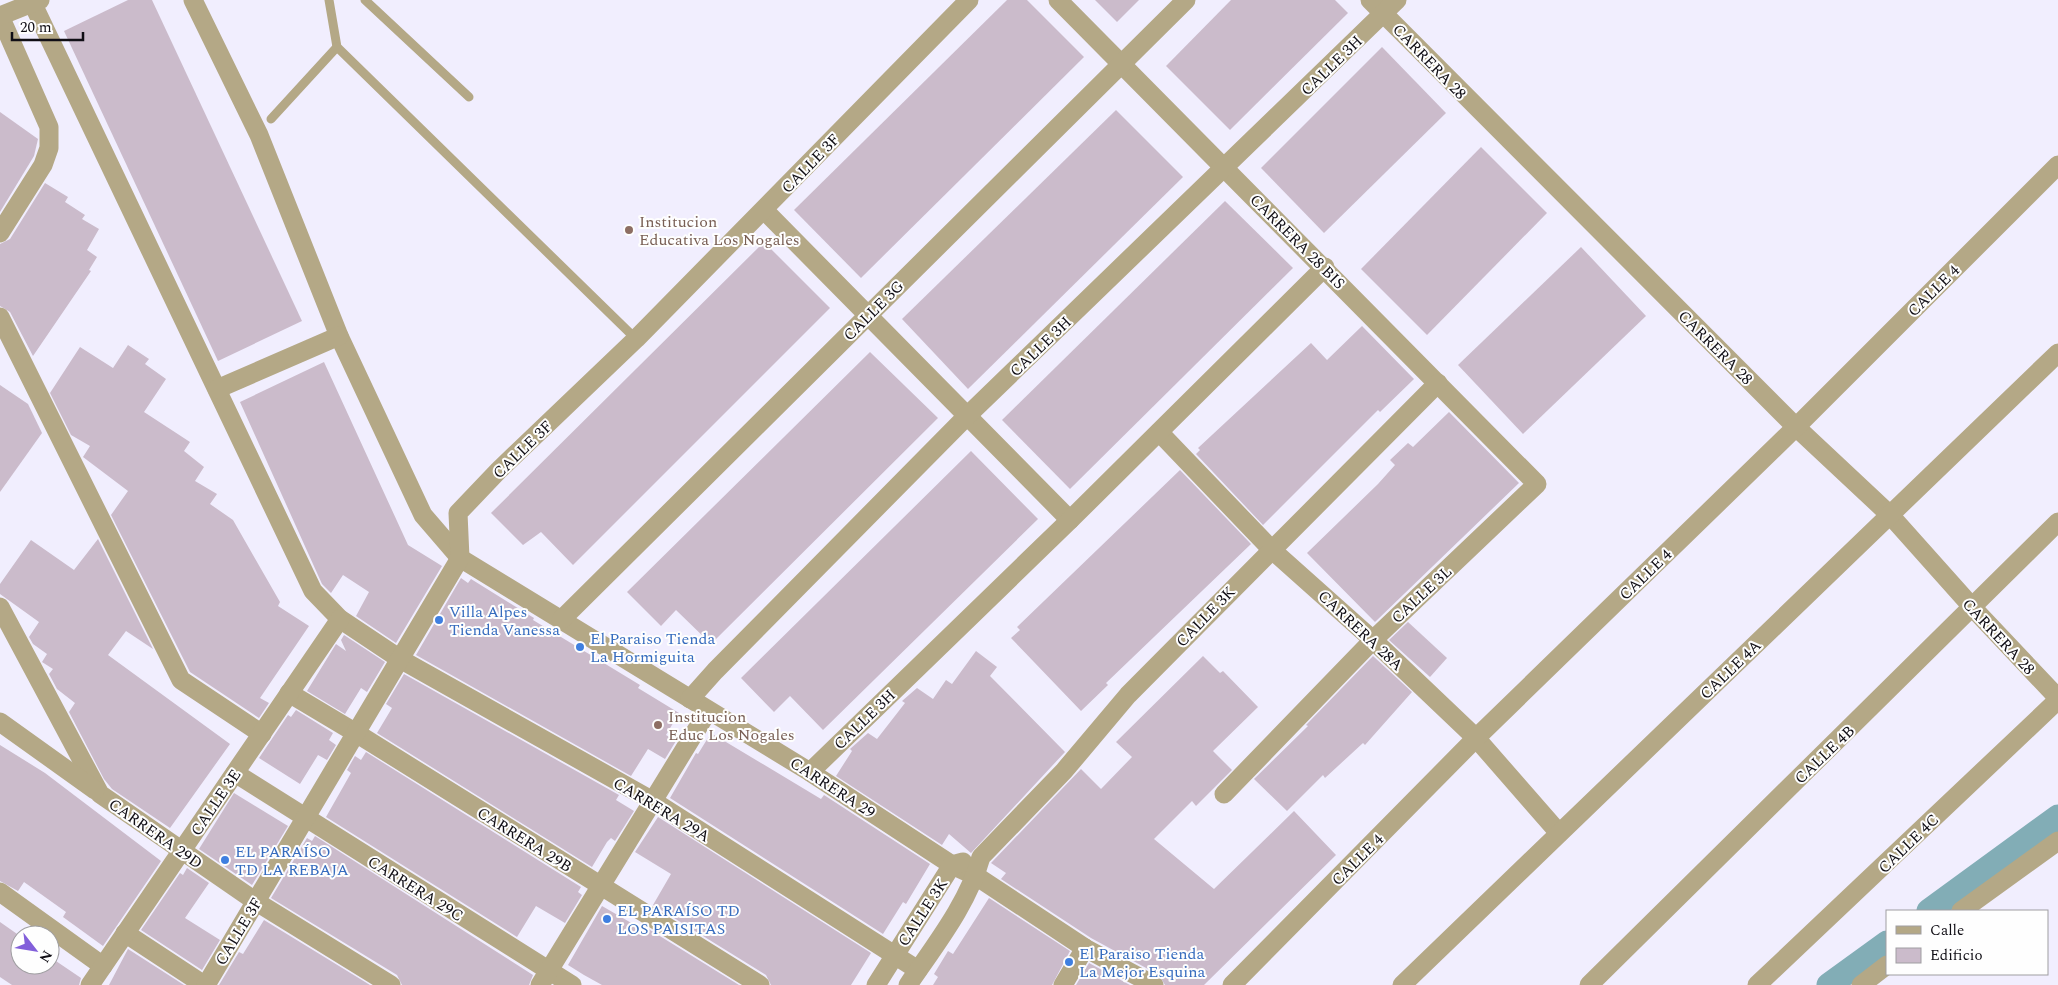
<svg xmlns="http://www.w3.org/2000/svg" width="2058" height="985" viewBox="0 0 2058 985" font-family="Spectral,serif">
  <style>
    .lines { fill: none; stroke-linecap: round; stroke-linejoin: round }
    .canal { stroke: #82adb6; stroke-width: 25 }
    .building { fill: #cbbbcb }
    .service { stroke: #b4a886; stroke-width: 9 }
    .minor { stroke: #b4a886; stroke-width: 19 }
    .education-dot { fill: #8d6e63; stroke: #fefefe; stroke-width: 2 }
    .shop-dot { fill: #3f7fe0; stroke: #fefefe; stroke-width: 2 }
    .labels { text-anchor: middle; stroke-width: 4; stroke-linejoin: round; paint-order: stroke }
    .street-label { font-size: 16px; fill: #100e15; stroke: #fefefe }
    .education-label { font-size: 16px; fill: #785e54; stroke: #fefefe; text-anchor: start }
    .shop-label { font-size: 16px; fill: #366cbe; stroke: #fefefe; text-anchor: start }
  </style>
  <rect width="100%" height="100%" fill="#f1eefe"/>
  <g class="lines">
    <g class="canal">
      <path d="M 1929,911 L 2058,817"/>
      <path d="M 1829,985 L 1887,943"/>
    </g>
  </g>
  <g class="building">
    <path d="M 128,0 L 152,0 L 302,321 L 218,361 L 64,31 Z"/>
    <path d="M 1007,0 L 1027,0 L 1084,57 L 861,278 L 794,210 Z"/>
    <path d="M 1095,0 L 1139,0 L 1117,22 Z"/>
    <path d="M 1231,0 L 1335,0 L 1348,13 L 1230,130 L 1166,66 Z"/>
    <path d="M 1382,47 L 1446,113 L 1324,233 L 1261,168 Z"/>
    <path d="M 1116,110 L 1183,177 L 968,389 L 902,319 Z"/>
    <path d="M 0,112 L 38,139 L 34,156 L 0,212 Z"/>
    <path d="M 1481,147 L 1547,213 L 1427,335 L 1361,269 Z"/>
    <path d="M 45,183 L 68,197 L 65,202 L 85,215 L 82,219 L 99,229 L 87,250 L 97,257 L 89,270 L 91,271 L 33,356 L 10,312 L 0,306 L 0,244 L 10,239 Z"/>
    <path d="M 1225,201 L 1293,268 L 1070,489 L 1002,420 Z"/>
    <path d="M 764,242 L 830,308 L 573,565 L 541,532 L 523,545 L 491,513 Z"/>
    <path d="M 1581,247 L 1646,316 L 1523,434 L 1458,365 Z"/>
    <path d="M 1362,326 L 1414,379 L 1380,412 L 1378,410 L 1263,525 L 1196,454 L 1200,450 L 1198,448 L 1311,343 L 1327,360 Z"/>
    <path d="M 128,345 L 149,359 L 145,364 L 166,379 L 144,412 L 190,442 L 184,451 L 204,467 L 195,481 L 217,494 L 210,504 L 233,520 L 280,602 L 278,606 L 309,626 L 260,698 L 269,703 L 259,718 L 190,672 L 111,515 L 128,491 L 83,457 L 90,446 L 71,435 L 50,393 L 80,347 L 113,368 Z"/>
    <path d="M 870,352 L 938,418 L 711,644 L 676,610 L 661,626 L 627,592 Z"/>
    <path d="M 324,362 L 408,545 L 442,566 L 396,643 L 356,616 L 369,592 L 343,575 L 331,593 L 322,584 L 240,402 Z"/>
    <path d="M 0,385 L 28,404 L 42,433 L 0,492 Z"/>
    <path d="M 1449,412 L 1519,483 L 1375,622 L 1307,553 L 1378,484 L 1395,465 L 1390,460 L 1408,443 L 1413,447 Z"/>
    <path d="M 971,451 L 1038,519 L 823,730 L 790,696 L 774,712 L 741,678 Z"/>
    <path d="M 1180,470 L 1251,544 L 1106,683 L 1108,685 L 1081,711 L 1011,638 L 1020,630 L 1017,627 Z"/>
    <path d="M 98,539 L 153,649 L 126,631 L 108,655 L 230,744 L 170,828 L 112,789 L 104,779 L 69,712 L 75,703 L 57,689 L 49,674 L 53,669 L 42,662 L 47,654 L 33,644 L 29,637 L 39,622 L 0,594 L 0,584 L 31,540 L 74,570 Z"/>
    <path d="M 461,578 L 468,583 L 471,579 L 534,618 L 533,620 L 640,685 L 638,688 L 679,713 L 666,735 L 676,741 L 665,759 L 648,749 L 631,776 L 416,655 Z"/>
    <path d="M 1408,622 L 1447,658 L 1430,677 L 1389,640 Z"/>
    <path d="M 344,635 L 385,662 L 367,692 L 361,688 L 345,714 L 307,691 L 336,644 L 346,651 L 341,640 Z"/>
    <path d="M 976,651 L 997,667 L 990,676 L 1065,752 L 971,853 L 949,834 L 942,845 L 836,776 L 852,751 L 850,749 L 868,733 L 877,739 L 905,703 L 902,701 L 917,688 L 933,699 L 946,680 L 952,684 Z"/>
    <path d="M 1203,656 L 1220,673 L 1223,671 L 1258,707 L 1213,751 L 1232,770 L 1196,806 L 1192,801 L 1154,839 L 1214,889 L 1294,811 L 1336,855 L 1204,985 L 1165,985 L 1159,975 L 1091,938 L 1001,879 L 1006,873 L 991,863 L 1081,769 L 1101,789 L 1132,757 L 1116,742 Z"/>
    <path d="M 1373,656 L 1412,692 L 1365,745 L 1363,743 L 1325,778 L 1323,775 L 1287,811 L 1254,779 L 1308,726 L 1306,725 Z"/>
    <path d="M 404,674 L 619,795 L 616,800 L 634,811 L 615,841 L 611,838 L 607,842 L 592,867 L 377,733 L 392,708 L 386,704 Z"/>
    <path d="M 296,710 L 333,733 L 329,740 L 336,745 L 327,760 L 318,755 L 300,784 L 259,758 L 288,715 L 291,717 Z"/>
    <path d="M 711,733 L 821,799 L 824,795 L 930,864 L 906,904 L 903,902 L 883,934 L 670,798 L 696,753 L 698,754 Z"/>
    <path d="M 0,745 L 45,773 L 161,861 L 103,946 L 63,917 L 66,912 L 24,882 L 18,891 L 0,881 Z"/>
    <path d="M 366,752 L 581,887 L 578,892 L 582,895 L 565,923 L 536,906 L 517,937 L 326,817 L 351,773 L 347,770 L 355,756 L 361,760 Z"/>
    <path d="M 234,793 L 288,826 L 252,885 L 199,849 Z"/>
    <path d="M 658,817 L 871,953 L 851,985 L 771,985 L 766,975 L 653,905 L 671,874 L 635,852 Z"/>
    <path d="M 315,836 L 533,975 L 529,985 L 402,985 L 397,975 L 271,898 L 307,838 L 312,841 Z"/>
    <path d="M 187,868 L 209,883 L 185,918 L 220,940 L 202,970 L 141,930 L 180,873 L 183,875 Z"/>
    <path d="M 989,898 L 1070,951 L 1052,985 L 933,985 L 938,977 L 934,974 L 948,951 L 953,954 Z"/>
    <path d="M 602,906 L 640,928 L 642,925 L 739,985 L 602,985 L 584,975 L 568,965 Z"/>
    <path d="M 264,920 L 370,985 L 219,985 L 239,952 L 243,954 Z"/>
    <path d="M 0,922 L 20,936 L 20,965 L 50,965 L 50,957 L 81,978 L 79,985 L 12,985 L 0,977 Z"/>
    <path d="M 128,949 L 184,985 L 109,985 Z"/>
    <path d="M 1089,963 L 1130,985 L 1076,985 Z"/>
  </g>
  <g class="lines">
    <g class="service">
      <path d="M 329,0 L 337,47 L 636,339"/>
      <path d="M 365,0 L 469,97"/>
      <path d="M 271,119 L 337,47"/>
    </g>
    <g class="minor">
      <path d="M 31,0 L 313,591 L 340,619 L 400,659 L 653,801 L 918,970"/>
      <path d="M 193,0 L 259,135 L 339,336 L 423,515 L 460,558 L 810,772 L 952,865 L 976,876 L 1085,948 L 1154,985"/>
      <path d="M 1058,0 L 1537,484 L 1373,640 L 1224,794"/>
      <path d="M 1370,0 L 1796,427 L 1890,515 L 1973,608 L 2058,698"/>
      <path d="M 0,16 L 49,127 L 49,148 L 43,165 L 0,233"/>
      <path d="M 0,16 L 40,0"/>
      <path d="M 764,210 L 1070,520"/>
      <path d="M 0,317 L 181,680 L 262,734"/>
      <path d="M 217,389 L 339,336"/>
      <path d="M 1159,432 L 1271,549 L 1373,640 L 1476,738 L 1559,833"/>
      <path d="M 0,607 L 100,794 L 255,901 L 391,985"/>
      <path d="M 561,620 L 1186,0"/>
      <path d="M 289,693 L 356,733 L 760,985"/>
      <path d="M 690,699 L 715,671 L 966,417 L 1397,0"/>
      <path d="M 0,722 L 95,790"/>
      <path d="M 810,772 L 1070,520 L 1325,267"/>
      <path d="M 235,773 L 572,985"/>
      <path d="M 0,892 L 103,966"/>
      <path d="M 1961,911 L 2058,841"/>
      <path d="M 125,933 L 204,985"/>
      <path d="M 90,985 L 340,619"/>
      <path d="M 206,985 L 460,558 L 458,513 L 499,470 L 636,339 L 969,0"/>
      <path d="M 540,985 L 708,711"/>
      <path d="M 876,985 L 952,865 L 963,862"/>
      <path d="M 908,985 C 935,945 968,904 981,857 L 1064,771 L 1128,695 L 1438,383"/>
      <path d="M 1063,985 L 1085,948"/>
      <path d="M 1232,985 L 1476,738 L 1796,427 L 2058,165"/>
      <path d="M 1402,985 L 2058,353"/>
      <path d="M 1589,985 L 2058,522"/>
      <path d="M 1757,985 L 2058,700"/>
      <path d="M 1861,985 L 1887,965"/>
    </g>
  </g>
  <g class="education-dot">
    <circle cx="629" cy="230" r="5"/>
    <circle cx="658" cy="725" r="5"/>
  </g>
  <g class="shop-dot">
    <circle cx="439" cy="620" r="5"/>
    <circle cx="580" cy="647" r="5"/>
    <circle cx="225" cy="860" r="5"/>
    <circle cx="607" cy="919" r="5"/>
    <circle cx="1069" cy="962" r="5"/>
  </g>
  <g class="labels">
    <g class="street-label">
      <text transform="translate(1430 61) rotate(46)" y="6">CARRERA 28</text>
      <text transform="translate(1331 65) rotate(-44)" y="6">CALLE 3H</text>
      <text transform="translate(810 163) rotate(-46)" y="6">CALLE 3F</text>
      <text transform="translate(1298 241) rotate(45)" y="6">CARRERA 28 BIS</text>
      <text transform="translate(1933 290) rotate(-45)" y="6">CALLE 4</text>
      <text transform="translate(873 310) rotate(-45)" y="6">CALLE 3G</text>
      <text transform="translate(1040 346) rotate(-44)" y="6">CALLE 3H</text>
      <text transform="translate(1716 347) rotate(45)" y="6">CARRERA 28</text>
      <text transform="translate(522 449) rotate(-44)" y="6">CALLE 3F</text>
      <text transform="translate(1645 574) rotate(-44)" y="6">CALLE 4</text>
      <text transform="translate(1421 594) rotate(-43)" y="6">CALLE 3L</text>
      <text transform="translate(1205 616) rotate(-46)" y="6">CALLE 3K</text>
      <text transform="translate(1361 630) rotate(43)" y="6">CARRERA 28A</text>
      <text transform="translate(1999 636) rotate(47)" y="6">CARRERA 28</text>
      <text transform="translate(1730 669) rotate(-44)" y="6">CALLE 4A</text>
      <text transform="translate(864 719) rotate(-44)" y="6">CALLE 3H</text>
      <text transform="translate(1824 754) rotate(-44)" y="6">CALLE 4B</text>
      <text transform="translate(833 787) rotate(33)" y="6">CARRERA 29</text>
      <text transform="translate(215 802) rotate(-56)" y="6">CALLE 3E</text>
      <text transform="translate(662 809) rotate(31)" y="6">CARRERA 29A</text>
      <text transform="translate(156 833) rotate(35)" y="6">CARRERA 29D</text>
      <text transform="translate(525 839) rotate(32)" y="6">CARRERA 29B</text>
      <text transform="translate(1908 843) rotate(-44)" y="6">CALLE 4C</text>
      <text transform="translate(1357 859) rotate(-45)" y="6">CALLE 4</text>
      <text transform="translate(416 888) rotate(32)" y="6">CARRERA 29C</text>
      <text transform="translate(922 912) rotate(-57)" y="6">CALLE 3K</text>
      <text transform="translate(238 931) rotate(-59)" y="6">CALLE 3F</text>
    </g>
    <g class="education-label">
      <text x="639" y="227">Institucion<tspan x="639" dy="18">Educativa Los Nogales</tspan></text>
      <text x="668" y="722">Institucion<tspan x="668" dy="18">Educ Los Nogales</tspan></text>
    </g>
    <g class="shop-label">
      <text x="449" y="617">Villa Alpes<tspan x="449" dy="18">Tienda Vanessa</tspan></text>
      <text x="590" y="644">El Paraiso Tienda<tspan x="590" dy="18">La Hormiguita</tspan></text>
      <text x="235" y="857">EL PARAÍSO<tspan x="235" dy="18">TD LA REBAJA</tspan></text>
      <text x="617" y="916">EL PARAÍSO TD<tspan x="617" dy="18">LOS PAISITAS</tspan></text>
      <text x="1079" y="959">El Paraiso Tienda<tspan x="1079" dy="18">La Mejor Esquina</tspan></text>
    </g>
  </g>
  <rect x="1886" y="910" width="162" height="65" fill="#fefefe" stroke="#9f9ea1"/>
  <rect x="1896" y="926" width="25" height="8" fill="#b4a886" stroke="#9f9ea1"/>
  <text x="1930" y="935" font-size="15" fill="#100e15">Calle</text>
  <rect x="1896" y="948" width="25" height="15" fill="#cbbbcb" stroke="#9f9ea1"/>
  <text x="1930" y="960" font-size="15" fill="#100e15">Edificio</text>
  <g transform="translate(35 950) rotate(121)"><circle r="24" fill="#fefefe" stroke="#9f9ea1"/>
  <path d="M0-4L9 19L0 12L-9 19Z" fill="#825fda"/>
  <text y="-8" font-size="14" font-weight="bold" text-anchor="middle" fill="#100e15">N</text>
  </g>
  <path d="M12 32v8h71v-8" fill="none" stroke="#100e15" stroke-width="2.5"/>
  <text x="20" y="32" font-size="15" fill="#100e15" stroke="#fefefe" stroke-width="4" paint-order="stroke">20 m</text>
</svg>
